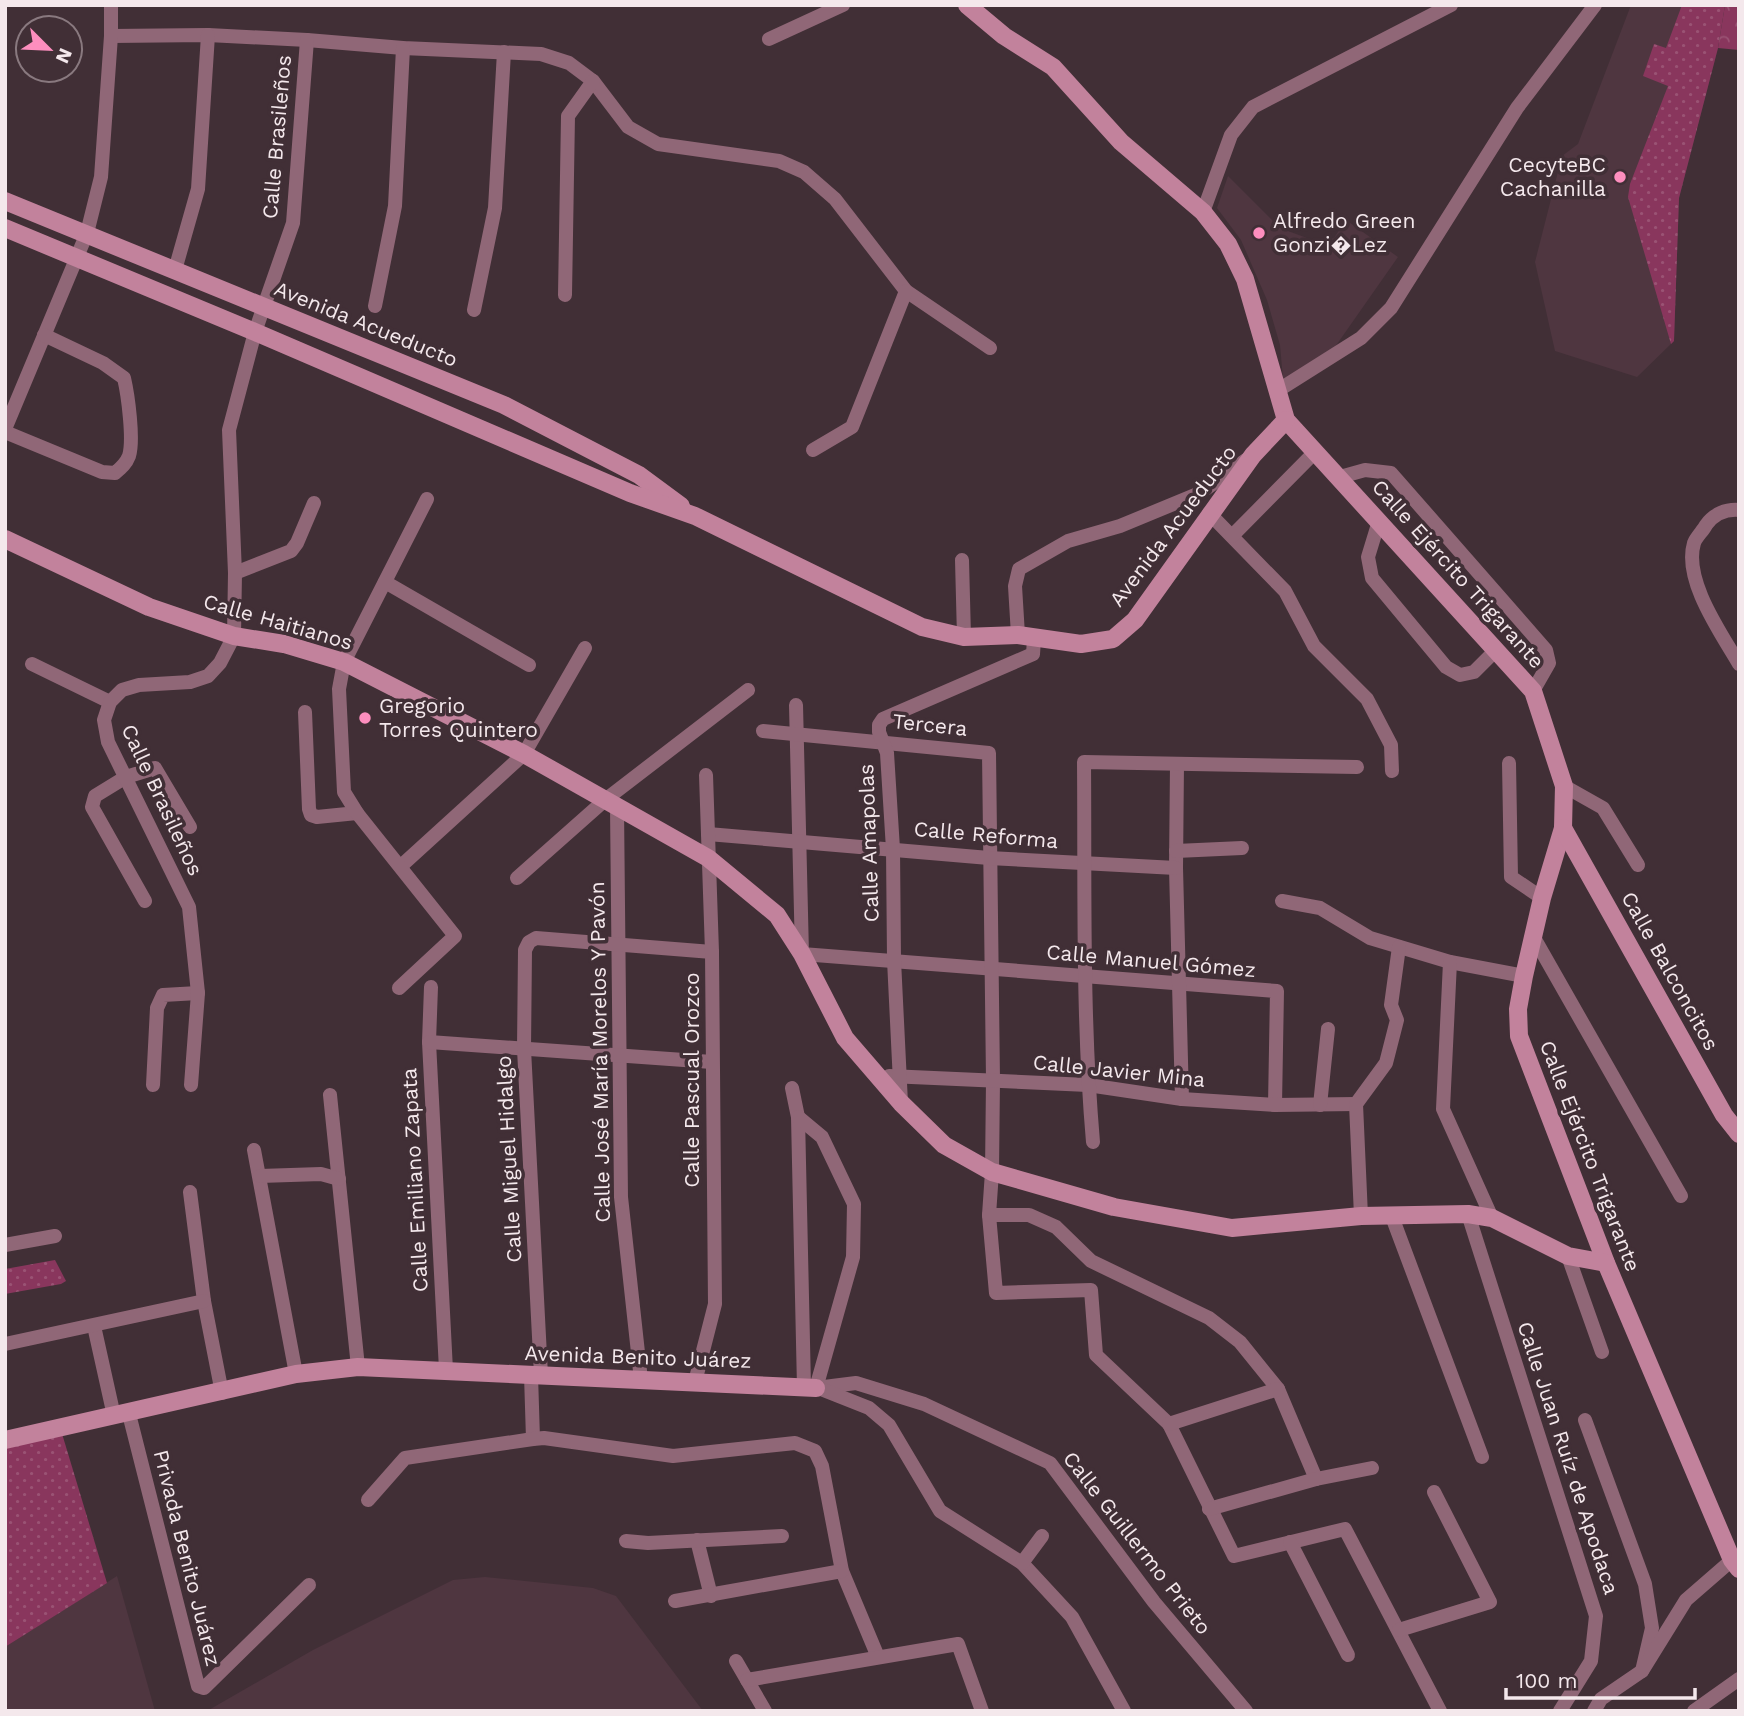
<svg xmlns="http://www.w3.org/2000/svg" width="1744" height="1716" viewBox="0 0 1744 1716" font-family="'Work Sans',sans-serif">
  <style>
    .built { fill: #4f3640 }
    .grass { fill: url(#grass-dots) }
    .park { fill: url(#park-crowns) }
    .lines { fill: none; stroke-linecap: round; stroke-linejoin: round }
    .street { stroke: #906777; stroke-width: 14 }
    .secondary { stroke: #c2829c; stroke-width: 18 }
    .poi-dot { fill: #fd8ebe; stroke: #412f36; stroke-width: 2.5 }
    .labels { text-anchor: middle; stroke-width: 7; stroke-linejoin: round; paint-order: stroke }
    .street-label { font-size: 21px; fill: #f4e8ec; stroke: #412f36 }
    .poi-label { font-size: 21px; fill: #f4e8ec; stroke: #412f36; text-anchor: start }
  </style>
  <defs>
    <pattern id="grass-dots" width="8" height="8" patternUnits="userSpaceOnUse" patternTransform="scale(1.75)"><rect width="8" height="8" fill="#89365d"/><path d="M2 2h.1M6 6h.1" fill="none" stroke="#9a5374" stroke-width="1.8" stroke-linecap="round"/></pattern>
    <pattern id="park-crowns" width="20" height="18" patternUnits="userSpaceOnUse" patternTransform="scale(1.75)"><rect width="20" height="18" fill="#89365d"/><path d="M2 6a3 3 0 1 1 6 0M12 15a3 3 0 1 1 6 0" fill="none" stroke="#9a5374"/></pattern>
  </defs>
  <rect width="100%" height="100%" fill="#412f36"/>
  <g class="built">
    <path d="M 1631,5 L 1725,5 L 1718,48 L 1679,198 L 1674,341 L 1637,377 L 1555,351 L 1535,262 L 1562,156 L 1578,144 Z"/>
    <path d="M 1228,176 L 1280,228 L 1315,241 L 1327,240 L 1334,238 L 1346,220 L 1398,257 L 1335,347 L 1283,379 L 1280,345 L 1267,300 L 1241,240 L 1217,208 Z"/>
    <path d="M 117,1576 L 155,1711 L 5,1711 L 5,1647 Z"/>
    <path d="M 485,1577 L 593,1588 L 616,1596 L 703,1711 L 207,1711 L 313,1650 L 453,1580 Z"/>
  </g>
  <g class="grass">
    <path d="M 1682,5 L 1725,5 L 1718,48 L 1679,198 L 1674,341 L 1671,344 L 1628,197 L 1630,184 L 1668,86 L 1643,76 L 1654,44 L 1666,48 Z"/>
    <path d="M 55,1260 L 66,1281 L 61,1284 L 5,1294 L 5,1269 Z"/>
    <path d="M 60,1427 L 107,1583 L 5,1647 L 5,1440 Z"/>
  </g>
  <path class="park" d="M 1725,5 L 1739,5 L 1739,50 L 1718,48 Z"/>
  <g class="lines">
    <g class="street">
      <path d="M 111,36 L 208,35 L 307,40 L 403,48 L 541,54 L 569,63 L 593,81 L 628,127 L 658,144 L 779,161 L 804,172 L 835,199 L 906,291 L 990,348"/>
      <path d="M 769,39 L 843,5"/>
      <path d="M 1203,212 L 1231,135 L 1253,107 L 1451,5"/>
      <path d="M 175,270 L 198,189 L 208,35"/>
      <path d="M 565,295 L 568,116 L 593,81"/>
      <path d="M 375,306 L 395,206 L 403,48"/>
      <path d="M 474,310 L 495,208 L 504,52"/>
      <path d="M 1277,391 L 1361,338 L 1391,308 L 1517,108 L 1595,5"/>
      <path d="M 5,429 L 87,233 L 101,177 L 111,36 L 111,5"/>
      <path d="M 5,432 L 102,472 L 115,473 C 121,468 126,464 129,456 C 134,440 128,395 124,378 L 103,363 L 44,335"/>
      <path d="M 813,450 L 852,427 L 906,291"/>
      <path d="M 1340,477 L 1365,470 L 1391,473 L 1546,650 L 1549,663 L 1533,691"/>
      <path d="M 1739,510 C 1726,509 1714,514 1706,525 C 1703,531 1696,537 1694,543 C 1683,580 1721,633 1739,664"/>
      <path d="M 1209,513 L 1285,591 L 1314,646 L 1367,699 L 1391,745 L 1392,771"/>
      <path d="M 1379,521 L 1368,557 L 1372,578 L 1446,667 L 1460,675 L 1474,672 L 1496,650"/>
      <path d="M 1232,536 L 1315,452"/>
      <path d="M 962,560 L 964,637"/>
      <path d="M 235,573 L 291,551 L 297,543 L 314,503"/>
      <path d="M 385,582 L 529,665"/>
      <path d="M 1018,635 L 1015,586 L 1019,569 L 1068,541 L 1120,526 L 1200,493 L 1246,460"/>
      <path d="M 32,664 L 110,702"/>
      <path d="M 796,705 L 802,954 L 1277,991 L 1275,1105"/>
      <path d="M 305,712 L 309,809 L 311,815 L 317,817 L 357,813"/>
      <path d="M 763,731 L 989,753 L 993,1080 L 992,1172 L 989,1215 L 996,1293 L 1091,1290 L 1096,1355 L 1169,1424 L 1234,1556 L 1345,1529 L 1440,1711"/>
      <path d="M 1509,763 L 1511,877 L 1542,898"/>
      <path d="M 1177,764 L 1176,868 L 1182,1099"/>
      <path d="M 1564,786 L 1603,808 L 1638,865"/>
      <path d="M 617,807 L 621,1197 L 641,1380"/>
      <path d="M 708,834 L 989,858 L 1176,868"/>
      <path d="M 1176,851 L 1242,848"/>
      <path d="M 401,866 L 524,754 L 585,648"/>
      <path d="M 517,878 L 605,800 L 748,690"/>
      <path d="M 145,901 L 92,807 L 95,796 L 126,777 L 155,768 L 190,827"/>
      <path d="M 1282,901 L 1320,908 L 1370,938 L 1450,962 L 1524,976"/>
      <path d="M 1533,936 L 1681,1196"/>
      <path d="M 1450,962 L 1443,1109 L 1492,1218"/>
      <path d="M 431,987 L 429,1042 L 446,1370"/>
      <path d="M 399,988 L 455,936 L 357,813 L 344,792 L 339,689 L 344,662 L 427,499"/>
      <path d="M 429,1042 L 712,1062"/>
      <path d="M 889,1076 L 1088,1085 L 1182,1099 L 1275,1105 L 1356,1104"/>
      <path d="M 153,1085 L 157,1008 L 163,995 L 198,993"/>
      <path d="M 191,1085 L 198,993 L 189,907 L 108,742 L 104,720 L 110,702 L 122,690 L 139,685 L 190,682 L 208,676 L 220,663 L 234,636 L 235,573 L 229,430 L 255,332 L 293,223 L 307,40"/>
      <path d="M 792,1088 L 798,1117 L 804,1387"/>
      <path d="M 330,1095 L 358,1367"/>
      <path d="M 901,1103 L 894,960 L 893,849 L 887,753 L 879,732 L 879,725 L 883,719 L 1033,654 L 1034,639"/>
      <path d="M 1320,1105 L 1328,1029"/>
      <path d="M 798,1117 L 822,1137 L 854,1204 L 853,1257 L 816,1388"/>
      <path d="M 1093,1142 C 1082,1016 1085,888 1084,762 L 1357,767"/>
      <path d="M 254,1150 L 296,1374"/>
      <path d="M 260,1176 L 321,1174 L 339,1179"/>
      <path d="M 190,1192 L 204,1301 L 222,1393"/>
      <path d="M 1391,1214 L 1482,1457"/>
      <path d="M 1468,1214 L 1596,1616 L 1591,1661 L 1560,1711"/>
      <path d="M 989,1215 L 1029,1215 L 1056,1227 L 1091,1261 L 1209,1318 L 1240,1342 L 1278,1389 L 1316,1479"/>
      <path d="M 1361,1216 L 1356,1104 L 1386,1063 L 1397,1020 L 1391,1005 L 1399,947"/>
      <path d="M 5,1245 L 55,1236"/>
      <path d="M 1568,1256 L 1602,1352"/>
      <path d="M 94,1326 L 114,1416"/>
      <path d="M 5,1344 L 204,1301"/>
      <path d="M 531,1375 L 533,1439"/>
      <path d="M 541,1375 L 524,1049 L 525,950 L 529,942 L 536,938 L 712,952"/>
      <path d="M 695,1382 L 715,1304 L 712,952 L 706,775"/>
      <path d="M 816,1388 L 856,1383 L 924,1404 L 1050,1463 L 1154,1602 L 1246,1711"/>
      <path d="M 821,1389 L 869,1408 L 889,1425 L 940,1511 L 1022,1563 L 1072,1617 L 1124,1711"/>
      <path d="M 129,1414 L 198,1686 L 204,1688 L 309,1585"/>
      <path d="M 1585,1420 L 1645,1584 L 1652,1628 L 1642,1671"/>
      <path d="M 1169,1424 L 1278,1389"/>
      <path d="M 368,1500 L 405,1458 L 533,1439 L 544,1438 L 673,1456 L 795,1443 L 815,1451 L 822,1466 L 842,1571 L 878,1657"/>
      <path d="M 1209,1509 L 1316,1479 L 1372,1468"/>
      <path d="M 697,1540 L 711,1596"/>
      <path d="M 626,1541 L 648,1543 L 782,1536"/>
      <path d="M 1290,1542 L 1348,1655"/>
      <path d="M 1022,1563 L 1042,1536"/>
      <path d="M 675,1601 L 842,1571"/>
      <path d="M 1399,1630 L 1490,1602 L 1434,1492"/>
      <path d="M 736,1661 L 765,1711"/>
      <path d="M 747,1680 L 958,1644 L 982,1711"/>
      <path d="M 1594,1711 L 1601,1699 L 1642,1671 L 1686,1600 L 1732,1560"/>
      <path d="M 1694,1711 L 1739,1679"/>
    </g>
    <g class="secondary">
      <path d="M 967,5 L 1004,36 L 1053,67 L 1121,142 L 1203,212 L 1228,244 L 1245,279 L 1286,420 L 1533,691 L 1564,786 L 1563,828 L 1542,898 L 1524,976 L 1518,1009 L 1519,1036 L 1606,1263 L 1732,1560 L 1739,1569"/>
      <path d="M 5,201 L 504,405 L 639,475 L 681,506"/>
      <path d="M 5,228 L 255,332 L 630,493 L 695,516 L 922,627 L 964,637 L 1018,635 L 1081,644 L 1113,639 L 1135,620 L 1253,455 L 1286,420"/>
      <path d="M 5,539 L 149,607 L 234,636 L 284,644 L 344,662 L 524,754 L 708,858 L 777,915 L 802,954 L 845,1038 L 901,1103 L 944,1145 L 992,1172 L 1114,1207 L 1232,1228 L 1361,1216 L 1468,1214 L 1492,1218 L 1568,1256 L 1606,1263"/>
      <path d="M 1563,828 L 1724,1115 L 1739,1134"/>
      <path d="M 5,1440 L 296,1374 L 358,1367 L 816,1388"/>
    </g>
  </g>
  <g class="poi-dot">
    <circle cx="1620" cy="177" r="7"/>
    <circle cx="1259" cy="233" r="7"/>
    <circle cx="365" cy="718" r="7"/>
  </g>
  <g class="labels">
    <g class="street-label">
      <text transform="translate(277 137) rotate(-85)" y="7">Calle Brasileños</text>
      <text transform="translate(366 324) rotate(22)" y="7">Avenida Acueducto</text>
      <text transform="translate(1173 526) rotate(-53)" y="7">Avenida Acueducto</text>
      <text transform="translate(1458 574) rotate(48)" y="7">Calle Ejército Trigarante</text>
      <text transform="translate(278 622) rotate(16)" y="7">Calle Haitianos</text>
      <text transform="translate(930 725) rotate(6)" y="7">Tercera</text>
      <text transform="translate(162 800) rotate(65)" y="7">Calle Brasileños</text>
      <text transform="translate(986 835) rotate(5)" y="7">Calle Reforma</text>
      <text transform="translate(869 843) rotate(-92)" y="7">Calle Amapolas</text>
      <text transform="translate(1151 961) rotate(5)" y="7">Calle Manuel Gómez</text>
      <text transform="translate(1670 971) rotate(61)" y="7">Calle Balconcitos</text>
      <text transform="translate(600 1052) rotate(-91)" y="7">Calle José María Morelos Y Pavón</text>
      <text transform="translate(1119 1071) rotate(6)" y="7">Calle Javier Mina</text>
      <text transform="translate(692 1080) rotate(-90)" y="7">Calle Pascual Orozco</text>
      <text transform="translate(1590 1156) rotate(69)" y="7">Calle Ejército Trigarante</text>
      <text transform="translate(509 1159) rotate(-93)" y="7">Calle Miguel Hidalgo</text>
      <text transform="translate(415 1180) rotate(-93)" y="7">Calle Emiliano Zapata</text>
      <text transform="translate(638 1357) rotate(2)" y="7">Avenida Benito Juárez</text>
      <text transform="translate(1568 1458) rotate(72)" y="7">Calle Juan Ruíz de Apodaca</text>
      <text transform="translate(1137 1543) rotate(52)" y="7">Calle Guillermo Prieto</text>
      <text transform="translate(187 1558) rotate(76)" y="7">Privada Benito Juárez</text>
    </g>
    <g class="poi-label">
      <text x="1606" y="172" text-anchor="end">CecyteBC<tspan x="1606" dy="24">Cachanilla</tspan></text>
      <text x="1273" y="228">Alfredo Green<tspan x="1273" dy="24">Gonzi�Lez</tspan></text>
      <text x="379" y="713">Gregorio<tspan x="379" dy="24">Torres Quintero</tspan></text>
    </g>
  </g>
  <rect width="1744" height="1716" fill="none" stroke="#f4e8ec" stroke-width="14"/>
  <g transform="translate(49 49) rotate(114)"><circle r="33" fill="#412f36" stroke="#89797f" stroke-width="2"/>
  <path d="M0-5L12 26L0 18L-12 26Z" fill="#fd8ebe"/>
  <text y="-10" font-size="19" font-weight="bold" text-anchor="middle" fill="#f4e8ec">N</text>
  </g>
  <path d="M1506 1688v10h189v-10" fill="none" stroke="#f4e8ec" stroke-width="3.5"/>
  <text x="1516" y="1688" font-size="21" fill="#f4e8ec" stroke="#412f36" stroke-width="5" paint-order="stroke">100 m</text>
</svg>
